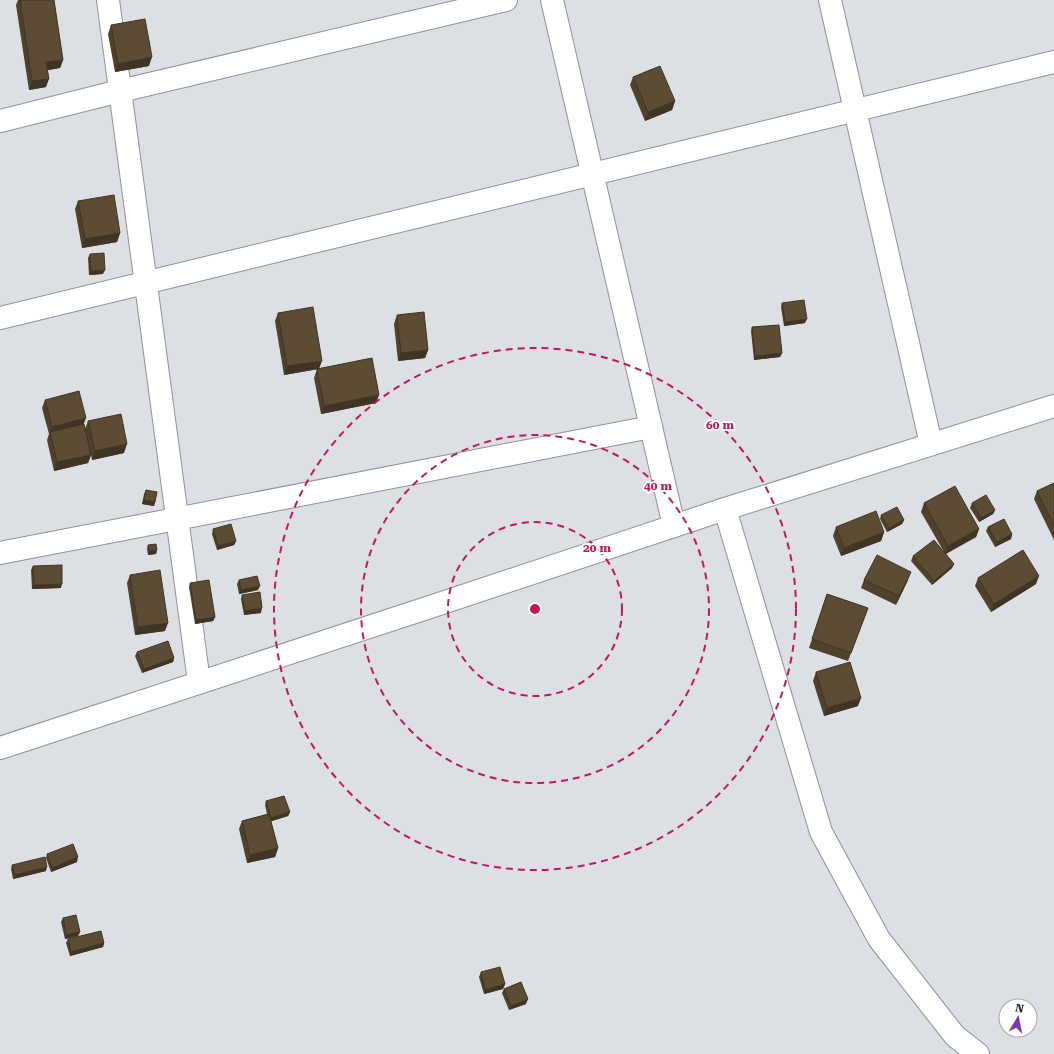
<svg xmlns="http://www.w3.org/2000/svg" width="1054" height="1054" viewBox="0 0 1054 1054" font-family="'Roboto Serif',serif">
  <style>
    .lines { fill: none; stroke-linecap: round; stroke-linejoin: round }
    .minor-casing { stroke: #8f9296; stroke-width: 24 }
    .minor { stroke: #fff; stroke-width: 22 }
    .wall { fill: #4f412d }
    .shaded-wall { fill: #403524 }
    .building { fill: #5c4c34; stroke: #403524 }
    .ring { fill: none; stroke: #c2185b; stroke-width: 2; stroke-dasharray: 7 5 }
    .centre { fill: #c2185b; stroke: #fff; stroke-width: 2 }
    .ring-label { font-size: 12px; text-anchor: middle; font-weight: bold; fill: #c2185b; stroke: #fff; stroke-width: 4; stroke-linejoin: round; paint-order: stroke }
  </style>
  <rect width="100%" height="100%" fill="#dcdfe3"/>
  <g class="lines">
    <g class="minor-casing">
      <g id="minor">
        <path d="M 108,0 L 199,682"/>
        <path d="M 552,0 L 674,526"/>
        <path d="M 830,0 L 931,444"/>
        <path d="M 0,121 L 120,91 L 506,0"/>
        <path d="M 0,318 L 1054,62"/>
        <path d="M 725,509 L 821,832 L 879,939 L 955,1036 L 978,1054"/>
        <path d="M 0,553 L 651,427"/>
        <path d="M 0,748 L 427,608 L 725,509 L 1054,406"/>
      </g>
    </g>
    <use href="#minor" class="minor"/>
  </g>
  <g class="wall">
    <path d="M 18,0 L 54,0 L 63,60 L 60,68 L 47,70 L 46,87 L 29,90 L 16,5 Z"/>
    <path d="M 111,25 L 149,66 L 115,72 L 108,34 Z"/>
    <path d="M 633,77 L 675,101 L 672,110 L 645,121 L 630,85 Z"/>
    <path d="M 78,201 L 120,233 L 117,242 L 82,248 L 75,209 Z"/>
    <path d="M 90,254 L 103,274 L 89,275 L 88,258 Z"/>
    <path d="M 782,303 L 805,323 L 784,326 L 781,307 Z"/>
    <path d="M 278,313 L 319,369 L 376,403 L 321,414 L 314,378 L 317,369 L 284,375 L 275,321 Z"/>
    <path d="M 397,315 L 428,350 L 425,358 L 398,361 L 394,324 Z"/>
    <path d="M 752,327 L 782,353 L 780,357 L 754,360 L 751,331 Z"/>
    <path d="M 45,400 L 84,424 L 85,429 L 88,421 L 124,453 L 92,460 L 91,455 L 88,463 L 54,471 L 47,440 L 49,434 L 42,408 Z"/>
    <path d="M 1054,483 L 1054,540 L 1034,499 L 1037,491 Z"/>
    <path d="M 146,490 L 155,502 L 154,506 L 142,504 L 144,494 Z"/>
    <path d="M 924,503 L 979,529 L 976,537 L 946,554 L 954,564 L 952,568 L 932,585 L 911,561 L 913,556 L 944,552 L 921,512 Z"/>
    <path d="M 972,503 L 995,510 L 993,514 L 979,522 L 970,508 Z"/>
    <path d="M 881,515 L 904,520 L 902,524 L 887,532 L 880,519 Z"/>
    <path d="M 836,527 L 884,532 L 881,541 L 841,556 L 833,536 Z"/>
    <path d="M 988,527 L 1012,534 L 1011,539 L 995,547 L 986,531 Z"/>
    <path d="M 213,529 L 236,541 L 234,545 L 217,550 L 212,534 Z"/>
    <path d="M 148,545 L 157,550 L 156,554 L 148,555 L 147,549 Z"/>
    <path d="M 33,566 L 61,588 L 32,589 L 31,570 Z"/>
    <path d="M 130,575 L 165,631 L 135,635 L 127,583 Z"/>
    <path d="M 978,578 L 1036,584 L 991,612 L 975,586 Z"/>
    <path d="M 239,580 L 258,590 L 239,594 L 237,584 Z"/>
    <path d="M 864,580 L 908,580 L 896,605 L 861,588 Z"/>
    <path d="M 190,583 L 215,617 L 213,621 L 195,624 L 189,587 Z"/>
    <path d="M 827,594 L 868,608 L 848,661 L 809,648 Z"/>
    <path d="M 242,595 L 261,613 L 244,615 L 241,599 Z"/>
    <path d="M 137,652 L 174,658 L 173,662 L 142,673 L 135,656 Z"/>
    <path d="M 816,672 L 858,706 L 824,716 L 813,681 Z"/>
    <path d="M 266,801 L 290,812 L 288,816 L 271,821 L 278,848 L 275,857 L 247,863 L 239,829 L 242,821 L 267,814 L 265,805 Z"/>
    <path d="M 47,854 L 77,862 L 51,872 L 46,858 Z"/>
    <path d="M 12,865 L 46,871 L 13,879 L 11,869 Z"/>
    <path d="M 63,918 L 80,932 L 78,936 L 65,939 L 61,922 Z"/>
    <path d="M 68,939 L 104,943 L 103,947 L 70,956 L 66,943 Z"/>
    <path d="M 481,972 L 505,984 L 503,989 L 484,994 L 479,977 Z"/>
    <path d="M 504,989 L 526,1004 L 509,1010 L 502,993 Z"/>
  </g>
  <g class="shaded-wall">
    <path d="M 152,57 L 149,66 L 115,72 L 118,64 Z"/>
    <path d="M 63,60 L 60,68 L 43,71 L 46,62 Z"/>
    <path d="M 49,79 L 46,87 L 29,90 L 32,81 Z"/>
    <path d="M 675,101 L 672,110 L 645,121 L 648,112 Z"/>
    <path d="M 120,233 L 117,242 L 82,248 L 85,239 Z"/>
    <path d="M 105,270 L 103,274 L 89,275 L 91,271 Z"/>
    <path d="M 807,319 L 805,323 L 784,326 L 785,322 Z"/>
    <path d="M 428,350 L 425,358 L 398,361 L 401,353 Z"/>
    <path d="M 782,353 L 780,357 L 754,360 L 755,356 Z"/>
    <path d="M 322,361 L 319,369 L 284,375 L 287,366 Z"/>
    <path d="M 379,395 L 376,403 L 321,414 L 324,406 Z"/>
    <path d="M 86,418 L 83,426 L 50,433 L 52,427 Z"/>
    <path d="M 127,444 L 124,453 L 92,460 L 95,451 Z"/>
    <path d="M 91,455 L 88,463 L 54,471 L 57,462 Z"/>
    <path d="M 144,500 L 155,502 L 154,506 L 142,504 Z"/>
    <path d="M 995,510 L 993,514 L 979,522 L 981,518 Z"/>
    <path d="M 904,520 L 902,524 L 887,532 L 889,528 Z"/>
    <path d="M 979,529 L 976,537 L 945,554 L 948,546 Z"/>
    <path d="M 884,532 L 881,541 L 841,556 L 844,548 Z"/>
    <path d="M 1012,534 L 1011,539 L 995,547 L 997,542 Z"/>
    <path d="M 236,541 L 234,545 L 217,550 L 218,546 Z"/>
    <path d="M 157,550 L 156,554 L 148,555 L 149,551 Z"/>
    <path d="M 954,564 L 952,568 L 932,585 L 934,581 Z"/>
    <path d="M 911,572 L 908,580 L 896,605 L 899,596 Z"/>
    <path d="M 1039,576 L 1036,584 L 991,612 L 994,604 Z"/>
    <path d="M 62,584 L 61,588 L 32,589 L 34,585 Z"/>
    <path d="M 260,586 L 258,590 L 239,594 L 241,590 Z"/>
    <path d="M 262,608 L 261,613 L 244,615 L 245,611 Z"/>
    <path d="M 215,617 L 213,621 L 195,624 L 196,620 Z"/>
    <path d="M 168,623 L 165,631 L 135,635 L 138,627 Z"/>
    <path d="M 174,658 L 173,662 L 142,673 L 144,669 Z"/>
    <path d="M 861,698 L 858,706 L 824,716 L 827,708 Z"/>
    <path d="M 290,812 L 288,816 L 269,822 L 271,818 Z"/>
    <path d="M 278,848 L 275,857 L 247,863 L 250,855 Z"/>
    <path d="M 78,857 L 77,862 L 51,872 L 52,868 Z"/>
    <path d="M 47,867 L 46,871 L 13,879 L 15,875 Z"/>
    <path d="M 80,932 L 78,936 L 65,939 L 66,935 Z"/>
    <path d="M 104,943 L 103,947 L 70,956 L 71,952 Z"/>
    <path d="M 505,984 L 503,989 L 484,994 L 485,990 Z"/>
    <path d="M 528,999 L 526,1004 L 509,1010 L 511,1006 Z"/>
  </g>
  <g class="building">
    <path d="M 20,0 L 54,0 L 63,60 L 46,62 L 49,79 L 32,81 Z"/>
    <path d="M 145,19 L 152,57 L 118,64 L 111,25 Z"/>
    <path d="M 660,66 L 675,101 L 648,112 L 633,77 Z"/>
    <path d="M 114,195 L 120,233 L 85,239 L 78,201 Z"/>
    <path d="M 104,253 L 105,270 L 91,271 L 90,254 Z"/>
    <path d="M 804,300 L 807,319 L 785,322 L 782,303 Z"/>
    <path d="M 313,307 L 322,361 L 287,366 L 278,313 Z"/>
    <path d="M 424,312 L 428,350 L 401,353 L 397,315 Z"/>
    <path d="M 779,325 L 782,353 L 755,356 L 752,327 Z"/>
    <path d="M 372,358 L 379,395 L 324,406 L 317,369 Z"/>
    <path d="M 79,391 L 86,418 L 52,427 L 45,400 Z"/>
    <path d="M 121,414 L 127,444 L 95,451 L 88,421 Z"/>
    <path d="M 84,424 L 91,455 L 57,462 L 50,432 Z"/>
    <path d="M 1054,483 L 1054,526 L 1037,491 Z"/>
    <path d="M 955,486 L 979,529 L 948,546 L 924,503 Z"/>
    <path d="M 146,490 L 157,492 L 155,502 L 144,500 Z"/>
    <path d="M 986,495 L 995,510 L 981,518 L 972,503 Z"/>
    <path d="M 897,507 L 904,520 L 889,528 L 881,515 Z"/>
    <path d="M 876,511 L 884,532 L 844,548 L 836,527 Z"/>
    <path d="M 1004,519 L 1012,534 L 997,542 L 988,527 Z"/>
    <path d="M 231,524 L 236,541 L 218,546 L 213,529 Z"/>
    <path d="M 934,540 L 954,564 L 934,581 L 913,556 Z"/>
    <path d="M 156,544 L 157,550 L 149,551 L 148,545 Z"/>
    <path d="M 1023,550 L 1039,576 L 994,604 L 978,578 Z"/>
    <path d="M 877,555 L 911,572 L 899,596 L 864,580 Z"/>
    <path d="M 62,565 L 62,584 L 34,585 L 33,566 Z"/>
    <path d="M 160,570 L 168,623 L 138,627 L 130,575 Z"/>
    <path d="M 257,576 L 260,586 L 241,590 L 239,580 Z"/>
    <path d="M 209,580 L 215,617 L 196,620 L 190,583 Z"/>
    <path d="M 260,592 L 262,608 L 245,611 L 242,595 Z"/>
    <path d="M 827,594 L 868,608 L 851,653 L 812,639 Z"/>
    <path d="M 168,641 L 174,658 L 144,669 L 137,652 Z"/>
    <path d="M 850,662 L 861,698 L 827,708 L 816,672 Z"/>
    <path d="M 284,796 L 290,812 L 271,818 L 266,801 Z"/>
    <path d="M 269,814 L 278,848 L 250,855 L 242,821 Z"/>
    <path d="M 73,844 L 78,857 L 52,868 L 47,854 Z"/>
    <path d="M 45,857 L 47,867 L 15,875 L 12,865 Z"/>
    <path d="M 76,915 L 80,932 L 66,935 L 63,918 Z"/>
    <path d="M 101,931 L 104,943 L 71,952 L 68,939 Z"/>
    <path d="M 500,967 L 505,984 L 485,990 L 481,972 Z"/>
    <path d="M 521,982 L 528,999 L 511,1006 L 504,989 Z"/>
  </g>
  <g class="ring">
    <circle cx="535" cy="609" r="87"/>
    <circle cx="535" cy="609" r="174"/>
    <circle cx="535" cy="609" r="261"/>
  </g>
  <circle cx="535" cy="609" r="6" class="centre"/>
  <g class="ring-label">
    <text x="720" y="429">60 m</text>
    <text x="658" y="490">40 m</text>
    <text x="597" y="552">20 m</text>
  </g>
  <g transform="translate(1018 1018) rotate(10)"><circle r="19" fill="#ffffff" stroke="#a9aaaa"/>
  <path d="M0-3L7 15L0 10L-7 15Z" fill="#793aaf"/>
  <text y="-6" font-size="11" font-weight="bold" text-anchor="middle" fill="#282a2b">N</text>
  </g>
</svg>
